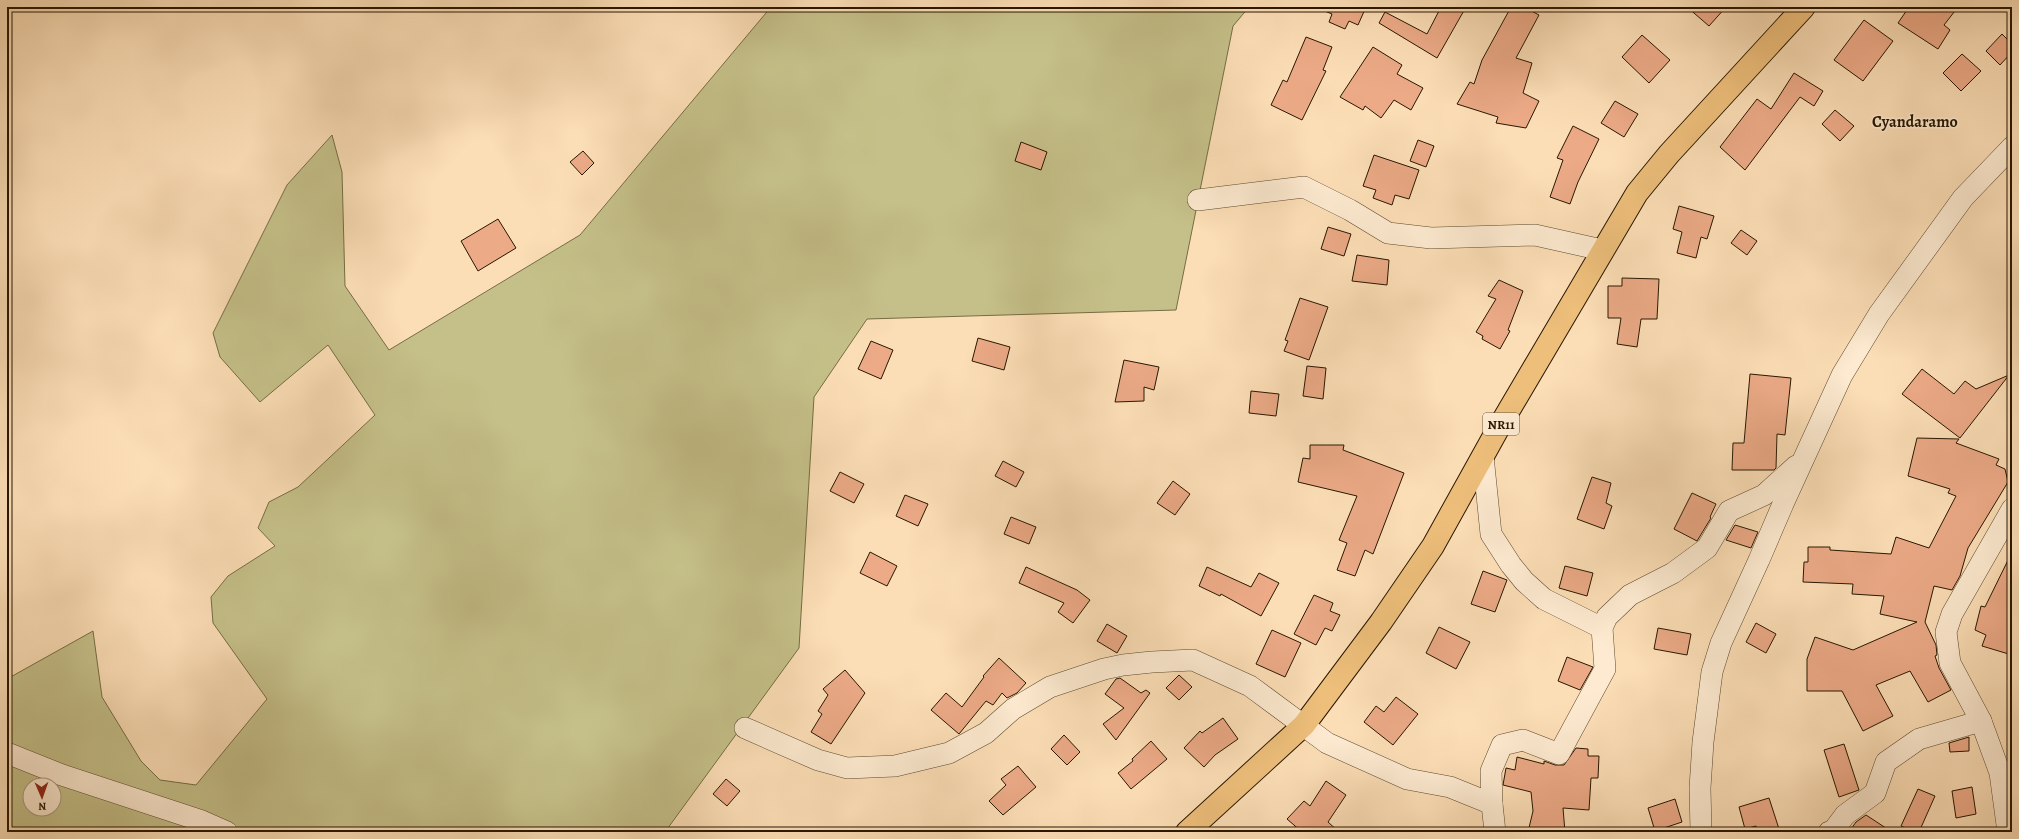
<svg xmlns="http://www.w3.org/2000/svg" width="2019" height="839" viewBox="0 0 2019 839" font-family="Alegreya,serif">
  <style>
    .grass { fill: #c5c089; stroke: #766c45; fill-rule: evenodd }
    .building { fill: #ecaa87; stroke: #281701 }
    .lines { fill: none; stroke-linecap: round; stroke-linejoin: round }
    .minor-casing { stroke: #5d492e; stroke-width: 22 }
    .trunk-casing { stroke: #281701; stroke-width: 24 }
    .minor { stroke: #fdead0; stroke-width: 21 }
    .trunk { stroke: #eebf7b; stroke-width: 22 }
    .labels { text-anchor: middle; stroke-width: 3; stroke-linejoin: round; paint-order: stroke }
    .shield { fill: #fdead0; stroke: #68563f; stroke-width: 1 }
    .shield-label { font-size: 13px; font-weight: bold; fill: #281701 }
    .quarter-label { font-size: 16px; font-weight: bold; fill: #281701; stroke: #fdead0 }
  </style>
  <rect width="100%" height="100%" fill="#fcdeb6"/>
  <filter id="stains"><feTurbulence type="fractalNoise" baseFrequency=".005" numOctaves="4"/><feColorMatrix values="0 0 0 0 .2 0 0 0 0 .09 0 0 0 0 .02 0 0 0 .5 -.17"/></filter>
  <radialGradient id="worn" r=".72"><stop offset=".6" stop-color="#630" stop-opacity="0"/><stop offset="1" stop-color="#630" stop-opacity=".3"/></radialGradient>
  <path class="grass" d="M 771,7 L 1249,7 L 1233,26 L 1176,310 L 867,319 L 814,397 L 799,648 L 665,832 L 7,832 L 7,679 L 93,631 L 102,697 L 141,761 L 160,780 L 196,785 L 267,699 L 213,623 L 211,597 L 228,576 L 275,546 L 258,528 L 269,502 L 298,487 L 375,415 L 328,345 L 260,402 L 220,357 L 213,333 L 287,185 L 332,135 L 342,172 L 345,286 L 389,350 L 580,235 ZM 30,785 L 54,785 L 54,809 L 30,809 Z"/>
  <g class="building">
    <path d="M 1315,7 L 1366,7 L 1358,25 L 1349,21 L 1345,29 L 1329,22 L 1332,14 Z"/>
    <path d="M 1441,7 L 1466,7 L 1437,58 L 1379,23 L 1385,12 L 1427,34 Z"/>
    <path d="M 1511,7 L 1524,7 L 1539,15 L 1516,58 L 1532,63 L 1523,93 L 1539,101 L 1526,128 L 1496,123 L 1498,117 L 1457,104 L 1470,82 L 1474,84 L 1482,60 Z"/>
    <path d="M 1687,7 L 1726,7 L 1709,26 Z"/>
    <path d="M 1909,7 L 1958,7 L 1944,25 L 1950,30 L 1938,49 L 1898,23 Z"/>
    <path d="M 1864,20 L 1893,41 L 1863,81 L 1834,60 Z"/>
    <path d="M 2002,34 L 2012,44 L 2012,52 L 2000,65 L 1986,51 Z"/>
    <path d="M 1642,35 L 1670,60 L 1649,83 L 1622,57 Z"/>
    <path d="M 1306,37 L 1332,47 L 1323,70 L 1326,71 L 1302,120 L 1271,105 L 1283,80 L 1287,82 Z"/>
    <path d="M 1373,47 L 1402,65 L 1397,74 L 1423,88 L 1411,110 L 1394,100 L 1381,118 L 1365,106 L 1363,110 L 1340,97 Z"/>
    <path d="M 1962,54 L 1981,71 L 1961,91 L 1943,73 Z"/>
    <path d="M 1794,73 L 1823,91 L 1814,106 L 1800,97 L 1745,170 L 1720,147 L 1757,99 L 1771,109 Z"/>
    <path d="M 1615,101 L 1638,114 L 1624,137 L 1601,123 Z"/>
    <path d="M 1835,110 L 1854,126 L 1840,141 L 1822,124 Z"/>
    <path d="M 1573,126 L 1599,139 L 1578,182 L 1570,204 L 1550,197 L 1563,160 L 1557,158 Z"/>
    <path d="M 1418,140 L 1434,146 L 1426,167 L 1410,161 Z"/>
    <path d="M 1021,142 L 1047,152 L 1041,170 L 1015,161 Z"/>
    <path d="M 583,151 L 594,163 L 582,175 L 570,162 Z"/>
    <path d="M 1374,155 L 1419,170 L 1409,199 L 1395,195 L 1392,205 L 1373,198 L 1376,190 L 1363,186 Z"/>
    <path d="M 1679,206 L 1714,216 L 1707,239 L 1701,237 L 1696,258 L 1677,253 L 1682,232 L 1673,229 Z"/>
    <path d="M 498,219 L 516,248 L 478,271 L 461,241 Z"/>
    <path d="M 1328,227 L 1351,234 L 1344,256 L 1321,249 Z"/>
    <path d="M 1741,230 L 1757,241 L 1747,255 L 1731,243 Z"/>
    <path d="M 1357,255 L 1389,260 L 1387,285 L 1352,281 Z"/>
    <path d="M 1622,278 L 1659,279 L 1657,319 L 1641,319 L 1637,347 L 1617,344 L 1621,318 L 1608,318 L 1608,286 L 1622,286 Z"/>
    <path d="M 1499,280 L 1523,291 L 1508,330 L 1510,331 L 1500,349 L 1482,339 L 1483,336 L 1476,332 L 1496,299 L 1488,296 Z"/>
    <path d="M 1300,298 L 1328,307 L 1309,360 L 1284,351 L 1288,341 L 1285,340 Z"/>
    <path d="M 978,338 L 1010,347 L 1004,370 L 972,361 Z"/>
    <path d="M 871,341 L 893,350 L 881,379 L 858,369 Z"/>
    <path d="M 1124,360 L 1159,367 L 1154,390 L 1144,387 L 1144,401 L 1115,402 Z"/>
    <path d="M 1307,366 L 1326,368 L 1323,399 L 1303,396 Z"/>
    <path d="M 1922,369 L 1954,394 L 1965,381 L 1976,389 L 2009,375 L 1960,438 L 1902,394 Z"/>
    <path d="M 1750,374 L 1791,378 L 1785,435 L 1777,434 L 1776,468 L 1774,470 L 1732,470 L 1733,443 L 1744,443 Z"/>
    <path d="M 1251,391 L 1279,394 L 1276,416 L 1249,413 Z"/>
    <path d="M 1917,438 L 1959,439 L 1956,443 L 1999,459 L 1996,465 L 2005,469 L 2008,482 L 1968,548 L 1960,576 L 1952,590 L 1934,586 L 1925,622 L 1936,645 L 1937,655 L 1935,656 L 1939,668 L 1951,690 L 1928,702 L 1910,671 L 1876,685 L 1893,716 L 1863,731 L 1842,691 L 1807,691 L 1807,659 L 1815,637 L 1853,650 L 1917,622 L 1880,614 L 1884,596 L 1852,594 L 1853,584 L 1803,582 L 1804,562 L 1808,562 L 1808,547 L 1830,547 L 1830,550 L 1891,554 L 1896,537 L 1929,548 L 1956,496 L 1948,493 L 1950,489 L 1908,476 Z"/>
    <path d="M 1310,445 L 1344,445 L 1343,450 L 1404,473 L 1373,554 L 1365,550 L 1355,576 L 1337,570 L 1347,543 L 1339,540 L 1357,496 L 1298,482 L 1303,458 L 1310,459 Z"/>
    <path d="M 1003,461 L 1024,472 L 1016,487 L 995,476 Z"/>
    <path d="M 840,472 L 864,484 L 854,503 L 830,491 Z"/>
    <path d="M 1592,477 L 1611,483 L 1606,503 L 1612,506 L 1604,529 L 1577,519 Z"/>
    <path d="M 1173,481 L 1190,494 L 1175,515 L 1157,503 Z"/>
    <path d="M 1692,493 L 1716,504 L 1710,517 L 1711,518 L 1697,541 L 1674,529 Z"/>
    <path d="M 905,495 L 928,504 L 918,526 L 896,516 Z"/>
    <path d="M 1011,517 L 1036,527 L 1029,544 L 1004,534 Z"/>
    <path d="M 1735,525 L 1758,532 L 1751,548 L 1726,540 Z"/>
    <path d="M 870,552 L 897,566 L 887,586 L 860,573 Z"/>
    <path d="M 2012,552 L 2012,655 L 1982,646 L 1986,635 L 1975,630 L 1981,606 L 1985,607 Z"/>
    <path d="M 1565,566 L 1593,573 L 1587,596 L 1559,588 Z"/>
    <path d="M 1026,567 L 1077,590 L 1090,600 L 1073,623 L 1058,612 L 1064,603 L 1019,583 Z"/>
    <path d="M 1207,567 L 1251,587 L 1259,573 L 1279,583 L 1261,616 L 1221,594 L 1220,596 L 1199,586 Z"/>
    <path d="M 1483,571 L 1507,580 L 1495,612 L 1471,604 Z"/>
    <path d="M 1314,595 L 1333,603 L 1330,611 L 1340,615 L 1332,631 L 1325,628 L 1316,645 L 1294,634 Z"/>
    <path d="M 1756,623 L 1776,634 L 1766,653 L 1746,642 Z"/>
    <path d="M 1107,624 L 1127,636 L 1117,653 L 1097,641 Z"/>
    <path d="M 1439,627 L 1470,642 L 1456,669 L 1426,653 Z"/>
    <path d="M 1658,628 L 1691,634 L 1687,655 L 1654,649 Z"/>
    <path d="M 1272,630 L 1301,643 L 1285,677 L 1256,664 Z"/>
    <path d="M 1567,657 L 1593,667 L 1580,690 L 1558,681 Z"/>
    <path d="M 999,658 L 1026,683 L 1017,693 L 1007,698 L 1002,693 L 993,705 L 986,701 L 959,734 L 931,710 L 946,693 L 962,707 L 984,677 L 983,676 Z"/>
    <path d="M 845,670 L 865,693 L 831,744 L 811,732 L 822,714 L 818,711 L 828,695 L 823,689 Z"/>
    <path d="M 1179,675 L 1192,687 L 1179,700 L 1166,688 Z"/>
    <path d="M 1120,678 L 1141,693 L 1146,690 L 1150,693 L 1116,740 L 1103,724 L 1124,708 L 1105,694 L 1116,679 Z"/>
    <path d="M 1396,697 L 1418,714 L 1393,745 L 1364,722 L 1376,706 L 1384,712 Z"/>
    <path d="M 1223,718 L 1238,739 L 1215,755 L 1204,767 L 1184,748 L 1200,731 L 1202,733 Z"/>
    <path d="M 1064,735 L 1080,752 L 1067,765 L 1051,749 Z"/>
    <path d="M 1969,737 L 1969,751 L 1950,752 L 1949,743 Z"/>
    <path d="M 1151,741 L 1167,759 L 1131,789 L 1118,773 L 1133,761 L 1132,759 Z"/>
    <path d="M 1844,744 L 1859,790 L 1839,797 L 1824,750 Z"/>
    <path d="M 1576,748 L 1588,749 L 1588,756 L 1599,756 L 1598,778 L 1591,778 L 1589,810 L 1563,808 L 1565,832 L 1528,832 L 1533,811 L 1531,792 L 1503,785 L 1506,768 L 1515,770 L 1517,757 L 1544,764 L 1544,761 L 1555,765 L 1564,765 Z"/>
    <path d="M 1018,766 L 1036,787 L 1003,815 L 989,801 L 1006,785 L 1001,779 Z"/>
    <path d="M 726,779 L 740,791 L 727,806 L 713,794 Z"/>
    <path d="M 1326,781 L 1346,795 L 1328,822 L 1339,832 L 1302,832 L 1287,819 L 1304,801 L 1310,806 Z"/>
    <path d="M 1972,787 L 1976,814 L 1956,818 L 1952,791 Z"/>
    <path d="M 1918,789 L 1935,796 L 1919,832 L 1914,832 L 1901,826 Z"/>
    <path d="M 1769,798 L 1780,832 L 1758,832 L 1756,826 L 1745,829 L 1739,807 Z"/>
    <path d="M 1675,799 L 1682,822 L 1655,831 L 1648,808 Z"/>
    <path d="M 1866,815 L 1892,832 L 1849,832 L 1856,822 Z"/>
  </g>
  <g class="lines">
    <g class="minor-casing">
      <g id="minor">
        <path d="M 1198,200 L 1304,187 L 1350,210 L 1388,233 L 1431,238 L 1535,235 L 1602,250"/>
        <path d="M 1483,456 L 1491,534 L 1511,565 L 1524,581 L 1544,599 L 1602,628"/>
        <path d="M 745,728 L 818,760 L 847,768 L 895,766 L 949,753 L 986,733 L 1013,709 L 1050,687 L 1104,669 L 1123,665 L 1152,662 L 1193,660 L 1250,686 L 1327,743 L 1407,779 L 1450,787 L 1492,804 L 1495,832"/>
        <path d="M 7,753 L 62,775 L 202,821 L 227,832"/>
        <path d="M 1492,804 L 1491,771 L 1502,745 L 1523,740 L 1559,754 L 1605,669 L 1602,628 L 1607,617 L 1630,595 L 1673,573 L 1707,548 L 1729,511 L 1764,495 L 1796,466"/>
        <path d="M 1701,832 L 1700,788 L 1703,742 L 1712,672 L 1721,643 L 1759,560 L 1783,504 L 1842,375 L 1879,314 L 1963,198 L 2012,147"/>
        <path d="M 1829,832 L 1833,831 L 1845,815 L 1875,793 L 1886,762 L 1919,739 L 1981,721"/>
        <path d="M 2008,832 L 2000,773 L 1981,721 L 1950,663 L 1946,632 L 1952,614 L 2012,509"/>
      </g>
    </g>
    <g class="trunk-casing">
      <path id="trunk" d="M 1187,832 L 1304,725 L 1381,622 L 1433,546 L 1499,427 L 1637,193 L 1669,154 L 1804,7"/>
    </g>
    <use href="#minor" class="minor"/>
    <use href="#trunk" class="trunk"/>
  </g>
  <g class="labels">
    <rect class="shield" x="1483" y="413" width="36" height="22" rx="3"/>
    <g class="shield-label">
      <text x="1501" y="429">NR11</text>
    </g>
    <g class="quarter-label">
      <text x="1915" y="127">Cyandaramo</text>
    </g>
  </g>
  <rect width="2019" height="839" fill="none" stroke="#fcdeb6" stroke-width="24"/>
  <rect x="8" y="8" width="2003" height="823" fill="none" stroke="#281701" stroke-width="2"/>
  <rect x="12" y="12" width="1995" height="815" fill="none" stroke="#281701"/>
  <g transform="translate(42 797) rotate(178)"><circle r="19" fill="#fdead0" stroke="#a8967d"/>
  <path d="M0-3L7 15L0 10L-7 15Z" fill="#8f2418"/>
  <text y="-6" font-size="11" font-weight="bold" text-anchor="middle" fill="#281701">N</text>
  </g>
  <rect width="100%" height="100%" filter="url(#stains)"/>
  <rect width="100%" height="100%" fill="url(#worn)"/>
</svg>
